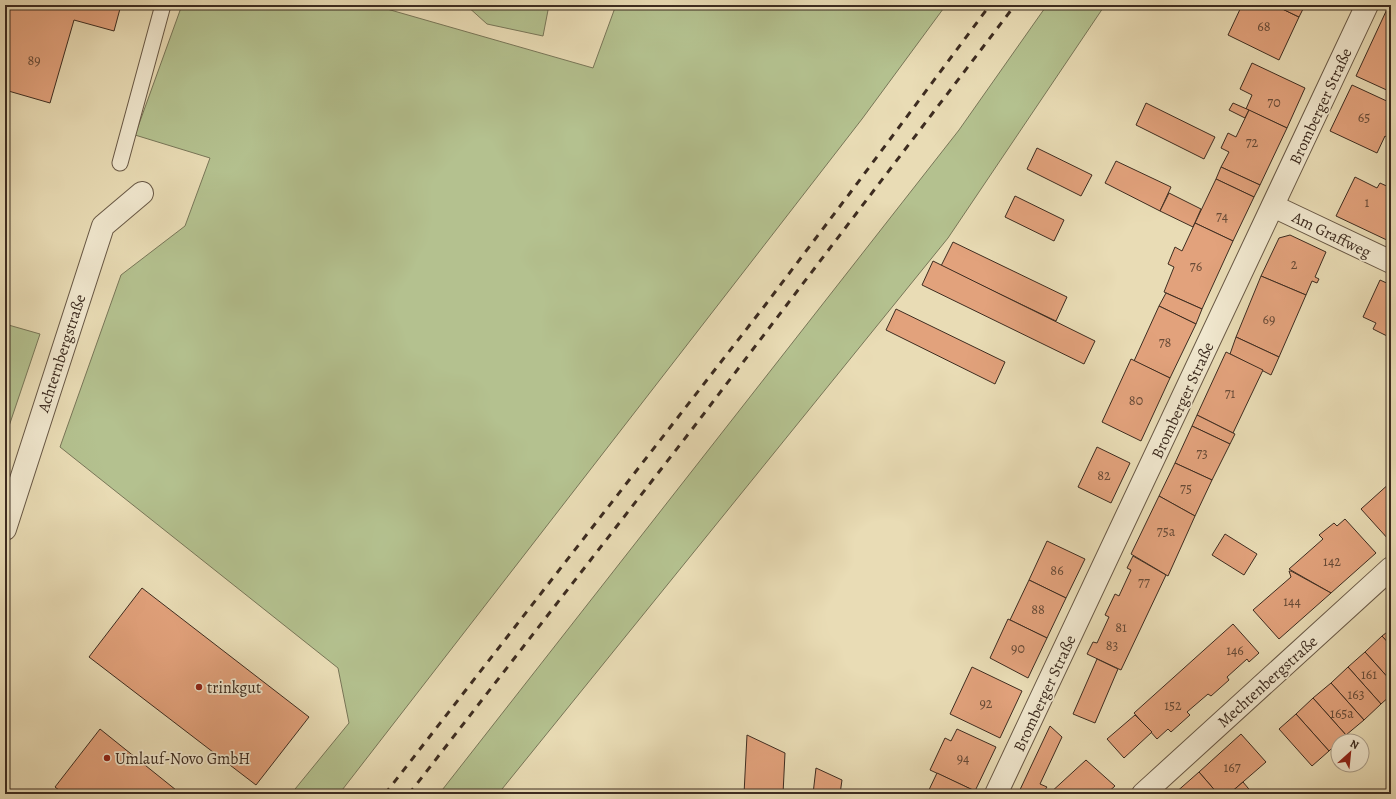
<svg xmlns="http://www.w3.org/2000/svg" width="1396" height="799" viewBox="0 0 1396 799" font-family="Alegreya,serif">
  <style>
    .green { fill: #b4c18f; stroke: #787658 }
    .building { fill: #e2a27c; stroke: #3d2c20 }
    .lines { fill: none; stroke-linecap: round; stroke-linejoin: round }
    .service-casing { stroke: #685845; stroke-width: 17 }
    .minor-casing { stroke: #685845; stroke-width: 24 }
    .service { stroke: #f1e8cf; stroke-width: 15 }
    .minor { stroke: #f1e8cf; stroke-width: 22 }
    .rail { stroke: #3d2c20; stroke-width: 3; stroke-dasharray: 7 7; stroke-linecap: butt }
    .poi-dot { fill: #8f2418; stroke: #f1e8cf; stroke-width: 1.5 }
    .labels { text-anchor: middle; stroke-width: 3.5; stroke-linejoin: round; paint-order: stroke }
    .number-label { font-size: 14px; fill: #664a37 }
    .street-label { font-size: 16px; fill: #3d2c20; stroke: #f1e8cf }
    .poi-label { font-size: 16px; fill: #3d2c20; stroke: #f1e8cf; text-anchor: start }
  </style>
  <rect width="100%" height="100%" fill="#e9dcb5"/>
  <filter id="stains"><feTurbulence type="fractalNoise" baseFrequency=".005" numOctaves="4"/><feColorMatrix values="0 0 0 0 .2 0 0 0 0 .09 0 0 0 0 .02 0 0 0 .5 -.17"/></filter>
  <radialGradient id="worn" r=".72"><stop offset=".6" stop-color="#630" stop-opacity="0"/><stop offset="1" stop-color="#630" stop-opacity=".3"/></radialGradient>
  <g class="green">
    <path d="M 182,5 L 373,5 L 593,68 L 616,5 L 946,5 L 862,119 L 339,794 L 291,794 L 349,723 L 338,668 L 60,447 L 121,275 L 185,226 L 210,158 L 135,135 Z"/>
    <path d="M 466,5 L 549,5 L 543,36 L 487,24 Z"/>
    <path d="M 1047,5 L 1105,5 L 948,238 L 498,794 L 439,794 L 959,130 Z"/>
    <path d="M 5,324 L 40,334 L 5,438 Z"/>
  </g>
  <g class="building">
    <path d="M 5,5 L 121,5 L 114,31 L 74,20 L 50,103 L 5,90 Z"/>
    <path d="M 1242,5 L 1274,5 L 1299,17 L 1279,60 L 1228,35 Z"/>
    <path d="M 1274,5 L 1305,5 L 1299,17 Z"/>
    <path d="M 1388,7 L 1391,9 L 1391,92 L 1356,76 Z"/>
    <path d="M 1252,63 L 1305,88 L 1287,128 L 1246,109 L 1252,95 L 1240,89 Z"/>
    <path d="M 1352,85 L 1391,103 L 1391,137 L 1390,139 L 1385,136 L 1377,153 L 1330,131 Z"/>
    <path d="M 1146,103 L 1215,137 L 1204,159 L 1136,125 Z"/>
    <path d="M 1233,103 L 1249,110 L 1245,118 L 1229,110 Z"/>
    <path d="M 1249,110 L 1287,128 L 1260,185 L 1221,167 L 1229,152 L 1221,148 L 1228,133 L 1236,137 Z"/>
    <path d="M 1037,148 L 1092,175 L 1081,196 L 1027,169 Z"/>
    <path d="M 1116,161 L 1171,187 L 1160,211 L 1105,183 Z"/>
    <path d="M 1221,167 L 1260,185 L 1254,197 L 1216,179 Z"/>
    <path d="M 1355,177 L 1377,188 L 1380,183 L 1391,188 L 1391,242 L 1336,216 Z"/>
    <path d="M 1216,179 L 1254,197 L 1233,241 L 1195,223 Z"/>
    <path d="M 1169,193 L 1201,209 L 1193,227 L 1160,211 Z"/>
    <path d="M 1015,196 L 1064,220 L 1054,241 L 1005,217 Z"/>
    <path d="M 1195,223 L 1233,241 L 1202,309 L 1164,292 L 1174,267 L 1168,264 L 1175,247 L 1182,251 Z"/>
    <path d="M 1290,235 L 1326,252 L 1315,277 L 1319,279 L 1317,283 L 1312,281 L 1306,295 L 1261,276 L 1279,238 Z"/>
    <path d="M 953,242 L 1067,297 L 1056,321 L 941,266 Z"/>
    <path d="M 933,261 L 1095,341 L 1084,364 L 922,285 Z"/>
    <path d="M 1261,276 L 1306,295 L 1279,357 L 1236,337 Z"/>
    <path d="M 1380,280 L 1391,285 L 1391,333 L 1389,337 L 1373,329 L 1376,323 L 1363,317 Z"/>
    <path d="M 1166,293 L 1202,309 L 1196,324 L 1159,306 Z"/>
    <path d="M 1159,306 L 1196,324 L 1170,378 L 1134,361 Z"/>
    <path d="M 896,309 L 1005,362 L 995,384 L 886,330 Z"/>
    <path d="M 1236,337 L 1279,357 L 1271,375 L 1230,354 Z"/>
    <path d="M 1226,352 L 1263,370 L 1233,433 L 1197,415 Z"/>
    <path d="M 1131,359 L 1170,378 L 1141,441 L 1102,422 Z"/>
    <path d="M 1197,415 L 1235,434 L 1230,444 L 1192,426 Z"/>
    <path d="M 1192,426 L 1230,444 L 1212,480 L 1175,463 Z"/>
    <path d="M 1097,447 L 1130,463 L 1111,503 L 1078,487 Z"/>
    <path d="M 1175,463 L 1212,480 L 1195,516 L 1159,496 Z"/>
    <path d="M 1391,482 L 1391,539 L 1389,540 L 1361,509 Z"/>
    <path d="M 1159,496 L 1195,516 L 1168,576 L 1131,554 Z"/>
    <path d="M 1345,519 L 1376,553 L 1331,593 L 1289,569 L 1323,539 L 1319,535 L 1334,523 L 1337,526 Z"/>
    <path d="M 1225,534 L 1257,554 L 1244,575 L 1212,555 Z"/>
    <path d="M 1047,541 L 1085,559 L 1066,598 L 1029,580 Z"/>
    <path d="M 1133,556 L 1166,575 L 1121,670 L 1087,654 L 1093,642 L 1097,643 L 1109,617 L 1105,615 L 1115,594 L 1119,596 L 1131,570 L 1127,568 Z"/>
    <path d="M 1289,571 L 1291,571 L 1331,593 L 1279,639 L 1253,610 L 1291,577 Z"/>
    <path d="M 1029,580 L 1066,598 L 1047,638 L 1010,620 Z"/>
    <path d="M 142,588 L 309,717 L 256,785 L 89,657 Z"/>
    <path d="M 1008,619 L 1047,638 L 1028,678 L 990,658 Z"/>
    <path d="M 1233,624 L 1259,653 L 1249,662 L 1247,659 L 1227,677 L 1229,680 L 1211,696 L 1208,694 L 1187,712 L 1190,715 L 1171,732 L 1168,729 L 1157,739 L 1134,713 Z"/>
    <path d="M 1391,629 L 1391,646 L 1382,636 Z"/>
    <path d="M 1382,636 L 1391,646 L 1391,681 L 1365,652 Z"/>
    <path d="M 1365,652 L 1391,681 L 1391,695 L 1381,704 L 1348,667 Z"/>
    <path d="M 1097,659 L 1118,669 L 1095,723 L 1073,714 Z"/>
    <path d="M 972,667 L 1022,691 L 1000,738 L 950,714 Z"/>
    <path d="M 1348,667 L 1381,704 L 1364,720 L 1331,683 Z"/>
    <path d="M 1331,683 L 1364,720 L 1346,735 L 1313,698 Z"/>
    <path d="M 1313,698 L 1346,735 L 1329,751 L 1296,714 Z"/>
    <path d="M 1296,714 L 1329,751 L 1312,766 L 1279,729 Z"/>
    <path d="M 1135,715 L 1152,732 L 1124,758 L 1107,739 Z"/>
    <path d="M 1050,726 L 1062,737 L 1040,784 L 1047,787 L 1042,794 L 1018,794 Z"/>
    <path d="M 100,729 L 181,794 L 64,794 L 55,787 Z"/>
    <path d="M 957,729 L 996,747 L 975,791 L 930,770 L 945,738 L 951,741 Z"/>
    <path d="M 1241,734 L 1266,762 L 1229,794 L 1218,794 L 1199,772 Z"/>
    <path d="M 747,735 L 785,753 L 783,794 L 744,794 Z"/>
    <path d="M 1086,760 L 1115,786 L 1106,794 L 1049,794 Z"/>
    <path d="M 816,768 L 842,780 L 840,794 L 813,794 Z"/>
    <path d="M 1199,772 L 1218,794 L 1174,794 Z"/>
    <path d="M 937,773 L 975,791 L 973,794 L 927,794 Z"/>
    <path d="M 1243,782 L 1253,794 L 1229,794 Z"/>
  </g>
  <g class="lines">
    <g class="service-casing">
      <path id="service" d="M 120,163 L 163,5"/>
    </g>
    <g class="minor-casing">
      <g id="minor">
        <path d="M 1273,206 L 1391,262"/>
        <path d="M 5,529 L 103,226 L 142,193"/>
        <path d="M 996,794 L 1367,5"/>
        <path d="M 1143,794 L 1391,568"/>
      </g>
    </g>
    <use href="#service" class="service"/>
    <use href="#minor" class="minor"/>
    <g class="rail">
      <path d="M 385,794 L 766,304 L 850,193 L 990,5"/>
      <path d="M 409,794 L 693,428 L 1015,5"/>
    </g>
  </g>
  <g class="poi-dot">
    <circle cx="199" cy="687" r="4"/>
    <circle cx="107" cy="758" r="4"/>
  </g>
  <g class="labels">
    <g class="number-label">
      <text x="1264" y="31">68</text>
      <text x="34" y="65">89</text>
      <text x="1274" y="107">70</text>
      <text x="1364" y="122">65</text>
      <text x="1252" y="147">72</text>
      <text x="1367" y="207">1</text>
      <text x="1222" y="221">74</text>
      <text x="1294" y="269">2</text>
      <text x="1196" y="271">76</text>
      <text x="1269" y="324">69</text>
      <text x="1165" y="347">78</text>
      <text x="1230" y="398">71</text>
      <text x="1136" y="405">80</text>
      <text x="1202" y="458">73</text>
      <text x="1104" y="480">82</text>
      <text x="1186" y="493">75</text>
      <text x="1166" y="536">75a</text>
      <text x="1332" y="566">142</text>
      <text x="1057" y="575">86</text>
      <text x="1144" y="587">77</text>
      <text x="1292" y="606">144</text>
      <text x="1038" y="614">88</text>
      <text x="1121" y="632">81</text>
      <text x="1112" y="650">83</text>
      <text x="1018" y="653">90</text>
      <text x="1235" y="655">146</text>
      <text x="1369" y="679">161</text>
      <text x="1356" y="699">163</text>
      <text x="986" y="708">92</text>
      <text x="1173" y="710">152</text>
      <text x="1342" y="718">165a</text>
      <text x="963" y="763">94</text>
      <text x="1232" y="772">167</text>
    </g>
    <g class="street-label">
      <text transform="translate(1320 106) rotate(-65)" y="6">Bromberger Straße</text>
      <text transform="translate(1332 234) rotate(26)" y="6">Am Graffweg</text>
      <text transform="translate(61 353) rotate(-72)" y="6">Achternbergstraße</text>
      <text transform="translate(1182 400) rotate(-65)" y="6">Bromberger Straße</text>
      <text transform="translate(1267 681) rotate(-42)" y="6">Mechtenbergstraße</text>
      <text transform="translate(1044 693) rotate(-65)" y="6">Bromberger Straße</text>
    </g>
    <g class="poi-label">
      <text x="207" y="693">trinkgut</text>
      <text x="115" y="764">Umlauf-Novo GmbH</text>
    </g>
  </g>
  <rect width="1396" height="799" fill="none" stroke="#e9dcb5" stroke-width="20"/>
  <rect x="6" y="6" width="1384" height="787" fill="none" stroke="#3d2c20" stroke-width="2"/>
  <rect x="10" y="10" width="1376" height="779" fill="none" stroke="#3d2c20"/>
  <g transform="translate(1350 753) rotate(27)"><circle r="19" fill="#f1e8cf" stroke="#a99d89"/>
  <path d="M0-3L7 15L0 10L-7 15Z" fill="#8f2418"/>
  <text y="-6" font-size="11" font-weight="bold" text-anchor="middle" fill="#3d2c20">N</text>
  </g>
  <rect width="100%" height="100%" filter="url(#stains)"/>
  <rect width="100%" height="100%" fill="url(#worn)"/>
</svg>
